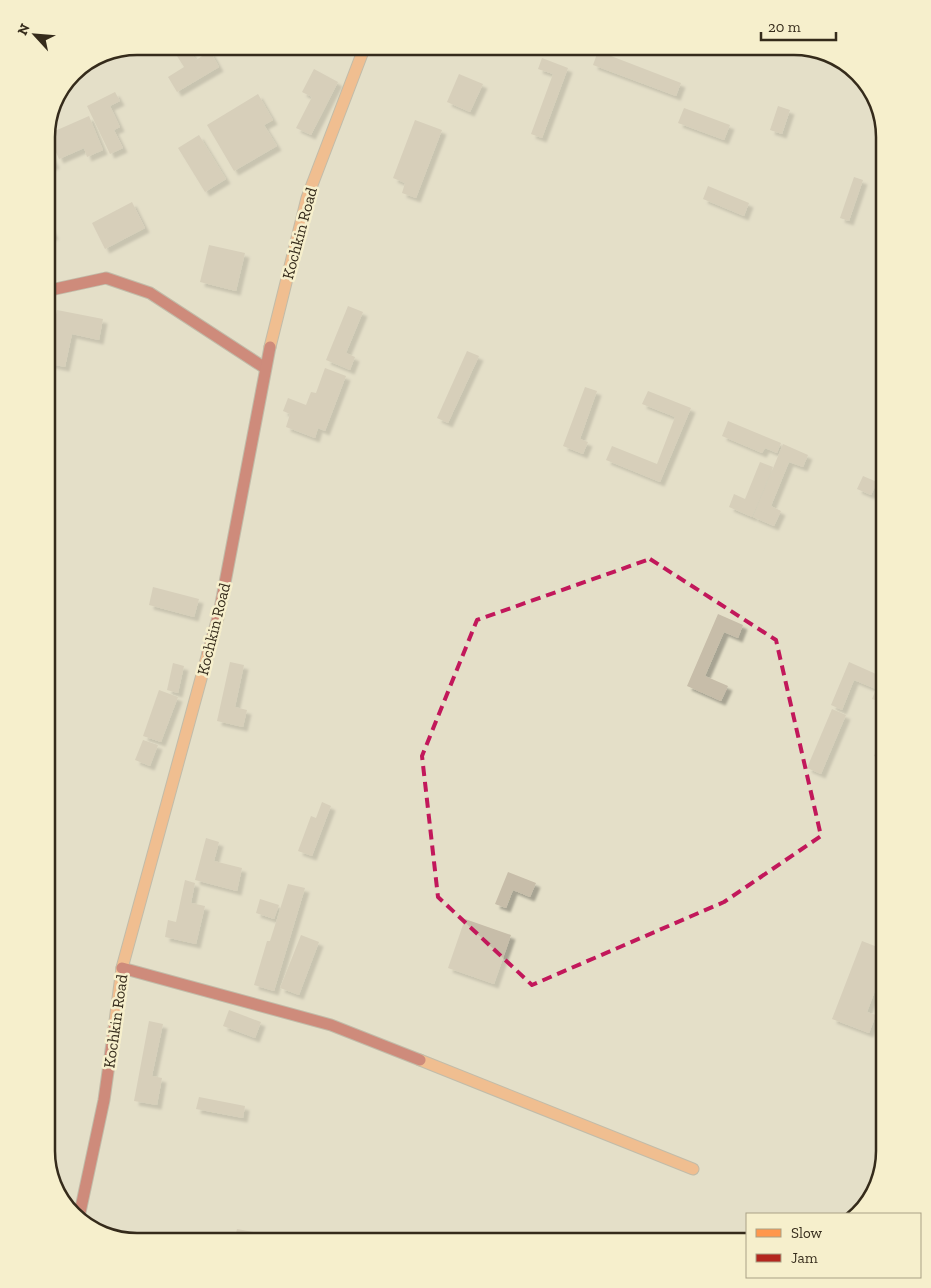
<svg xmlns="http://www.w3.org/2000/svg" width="931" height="1288" viewBox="0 0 931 1288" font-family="'Zilla Slab',serif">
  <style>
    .building { fill: #c7bda9; filter: url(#shadow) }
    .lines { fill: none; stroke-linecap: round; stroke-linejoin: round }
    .slow-casing { stroke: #989282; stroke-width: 13 }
    .jam-casing { stroke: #989282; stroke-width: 13 }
    .slow { stroke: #ff974d; stroke-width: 11 }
    .jam { stroke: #b3261e; stroke-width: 11 }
    .marked { fill: none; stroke: #c2185b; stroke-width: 4; stroke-dasharray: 10 6; stroke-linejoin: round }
    .labels { text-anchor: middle; stroke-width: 5; stroke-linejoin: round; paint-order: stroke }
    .street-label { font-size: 16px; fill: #352b1b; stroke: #f6efcc }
    .rim { fill: none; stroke: #352b1b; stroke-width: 2.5 }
  </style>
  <defs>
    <filter id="shadow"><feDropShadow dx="4.5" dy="4.5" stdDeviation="1" flood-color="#0004"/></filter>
  </defs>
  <rect width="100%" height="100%" fill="#e4dfc8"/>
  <g class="building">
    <path d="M 189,49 L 196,60 L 210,51 L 219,67 L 177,92 L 168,77 L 184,67 L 177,56 Z"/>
    <path d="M 598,51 L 681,83 L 676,96 L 593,65 Z"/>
    <path d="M 542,58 L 568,68 L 542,138 L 531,134 L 553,74 L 538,69 Z"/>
    <path d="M 314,69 L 338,82 L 311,135 L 296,128 L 312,97 L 302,92 Z"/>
    <path d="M 459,74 L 483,84 L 470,112 L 447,102 Z"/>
    <path d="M 115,92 L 120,101 L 110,106 L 120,127 L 114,130 L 123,148 L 110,154 L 87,106 Z"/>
    <path d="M 258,94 L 273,120 L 264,125 L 277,146 L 234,171 L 207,125 Z"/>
    <path d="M 778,106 L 790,110 L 782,134 L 770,130 Z"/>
    <path d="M 684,108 L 730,125 L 724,140 L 678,123 Z"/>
    <path d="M 89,116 L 103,150 L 87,157 L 84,148 L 59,159 L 48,134 Z"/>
    <path d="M 415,120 L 442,130 L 416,198 L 402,193 L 405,183 L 393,178 Z"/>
    <path d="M 199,135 L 226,179 L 205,192 L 178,148 Z"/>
    <path d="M 49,151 L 55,164 L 46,169 L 46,152 Z"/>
    <path d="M 854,177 L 863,180 L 849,221 L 840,218 Z"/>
    <path d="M 708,186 L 749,203 L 744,216 L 703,199 Z"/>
    <path d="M 132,202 L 145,228 L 105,249 L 92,223 Z"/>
    <path d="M 46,219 L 54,235 L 46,238 Z"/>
    <path d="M 209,245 L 245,253 L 236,291 L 200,282 Z"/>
    <path d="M 348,306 L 363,312 L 346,353 L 355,357 L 350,370 L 326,360 Z"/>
    <path d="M 57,310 L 103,319 L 99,340 L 72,334 L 65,367 L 46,363 Z"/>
    <path d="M 467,351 L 479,356 L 448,423 L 437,418 Z"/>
    <path d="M 325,368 L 346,376 L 325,431 L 318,428 L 315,438 L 286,427 L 290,414 L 283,411 L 288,398 L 306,405 L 311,392 L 316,393 Z"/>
    <path d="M 585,387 L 597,391 L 580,439 L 588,442 L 583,454 L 563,446 Z"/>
    <path d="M 648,391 L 691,408 L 660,482 L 606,460 L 612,446 L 657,464 L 675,417 L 642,404 Z"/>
    <path d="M 728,421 L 781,443 L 777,453 L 765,448 L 762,453 L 722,436 Z"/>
    <path d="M 783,444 L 808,455 L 803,467 L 789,462 L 771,506 L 781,511 L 774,526 L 753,517 Z"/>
    <path d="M 760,462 L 773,467 L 752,517 L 729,507 L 734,494 L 745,499 Z"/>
    <path d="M 863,476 L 877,482 L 871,495 L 857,489 Z"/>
    <path d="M 153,587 L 199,599 L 194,617 L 149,605 Z"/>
    <path d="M 718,614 L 743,625 L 738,638 L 724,632 L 705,676 L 728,686 L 721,701 L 687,686 Z"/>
    <path d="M 230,662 L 244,665 L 235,707 L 247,710 L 243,727 L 217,721 Z"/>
    <path d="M 849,662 L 885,678 L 885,704 L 872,699 L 876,689 L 854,680 L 842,710 L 831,705 Z"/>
    <path d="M 173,663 L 184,666 L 178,693 L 167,690 Z"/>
    <path d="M 159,690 L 178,697 L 161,742 L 143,736 Z"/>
    <path d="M 832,709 L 846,715 L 821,774 L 807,768 Z"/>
    <path d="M 885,730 L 885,760 L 874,756 Z"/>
    <path d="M 143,740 L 158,745 L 150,766 L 135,760 Z"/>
    <path d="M 322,802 L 331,806 L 312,856 L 298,851 L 311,816 L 316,818 Z"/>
    <path d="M 206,838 L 219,842 L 214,861 L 242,868 L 237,891 L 195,880 Z"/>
    <path d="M 508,872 L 536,883 L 530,897 L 513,890 L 506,908 L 495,904 Z"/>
    <path d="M 185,880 L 195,883 L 191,903 L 205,906 L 196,944 L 165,937 L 168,920 L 176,922 Z"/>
    <path d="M 288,884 L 305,888 L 274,991 L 254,985 L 267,941 L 270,941 Z"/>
    <path d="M 260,899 L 279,905 L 274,919 L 256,913 Z"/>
    <path d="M 465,919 L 511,935 L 494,984 L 448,968 Z"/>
    <path d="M 301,935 L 319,942 L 299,995 L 280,988 Z"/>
    <path d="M 862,941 L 885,950 L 885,964 L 867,1012 L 876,1015 L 869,1033 L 832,1019 Z"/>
    <path d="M 229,1010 L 261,1022 L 255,1038 L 223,1026 Z"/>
    <path d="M 149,1021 L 163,1024 L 152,1076 L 162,1078 L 157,1105 L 134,1101 Z"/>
    <path d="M 199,1097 L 245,1106 L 243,1118 L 196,1109 Z"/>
    <path d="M 237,1229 L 253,1232 L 250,1242 L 234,1242 Z"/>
  </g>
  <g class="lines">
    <g class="slow-casing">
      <g id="slow">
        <path d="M 270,347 L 307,198 L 365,46"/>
        <path d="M 114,1029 L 122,968 L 208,653"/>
        <path d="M 420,1060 L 693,1169"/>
      </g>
    </g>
    <g class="jam-casing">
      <g id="jam">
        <path d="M 46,291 L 106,278 L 150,293 L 265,368"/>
        <path d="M 208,653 L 219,614 L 270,347"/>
        <path d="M 122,968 L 331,1025 L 420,1060"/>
        <path d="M 79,1217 L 104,1100 L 114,1029"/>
      </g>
    </g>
    <use href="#slow" class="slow"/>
    <use href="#jam" class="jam"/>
  </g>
  <path d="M0 0H931V1288H0ZM 650,559 L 776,640 L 821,836 L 724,902 L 532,985 L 438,897 L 422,756 L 477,620 Z" fill="#e4dfc8" fill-opacity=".55" fill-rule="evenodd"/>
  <path class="marked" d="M 650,559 L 776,640 L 821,836 L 724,902 L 532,985 L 438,897 L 422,756 L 477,620 Z"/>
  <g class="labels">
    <g class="street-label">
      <text transform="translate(299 233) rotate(-75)" y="6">Kochkin Road</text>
      <text transform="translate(213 629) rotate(-76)" y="6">Kochkin Road</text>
      <text transform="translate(115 1021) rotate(-82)" y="6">Kochkin Road</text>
    </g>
  </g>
  <path d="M0 0H931V1288H0ZM137 55H794A82 82 0 0 1 876 137V1151A82 82 0 0 1 794 1233H137A82 82 0 0 1 55 1151V137A82 82 0 0 1 137 55Z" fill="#f6efcc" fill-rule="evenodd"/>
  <path class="rim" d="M137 55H794A82 82 0 0 1 876 137V1151A82 82 0 0 1 794 1233H137A82 82 0 0 1 55 1151V137A82 82 0 0 1 137 55Z"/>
  <rect x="746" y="1213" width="175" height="65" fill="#f6efcc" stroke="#a9a185"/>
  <rect x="756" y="1229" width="25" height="8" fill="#ff974d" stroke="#a9a185"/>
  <text x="791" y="1238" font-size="15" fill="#352b1b">Slow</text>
  <rect x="756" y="1254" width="25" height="8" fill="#b3261e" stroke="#a9a185"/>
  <text x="791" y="1263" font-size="15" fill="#352b1b">Jam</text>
  <g transform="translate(35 35) rotate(296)" stroke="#f6efcc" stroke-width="4" paint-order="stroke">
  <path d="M0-4L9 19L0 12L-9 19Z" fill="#352b1b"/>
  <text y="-8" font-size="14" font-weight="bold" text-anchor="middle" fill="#352b1b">N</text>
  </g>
  <path d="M761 32v8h75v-8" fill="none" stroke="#352b1b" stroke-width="2.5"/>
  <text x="768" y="32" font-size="15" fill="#352b1b" stroke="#f6efcc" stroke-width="4" paint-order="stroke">20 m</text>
</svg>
